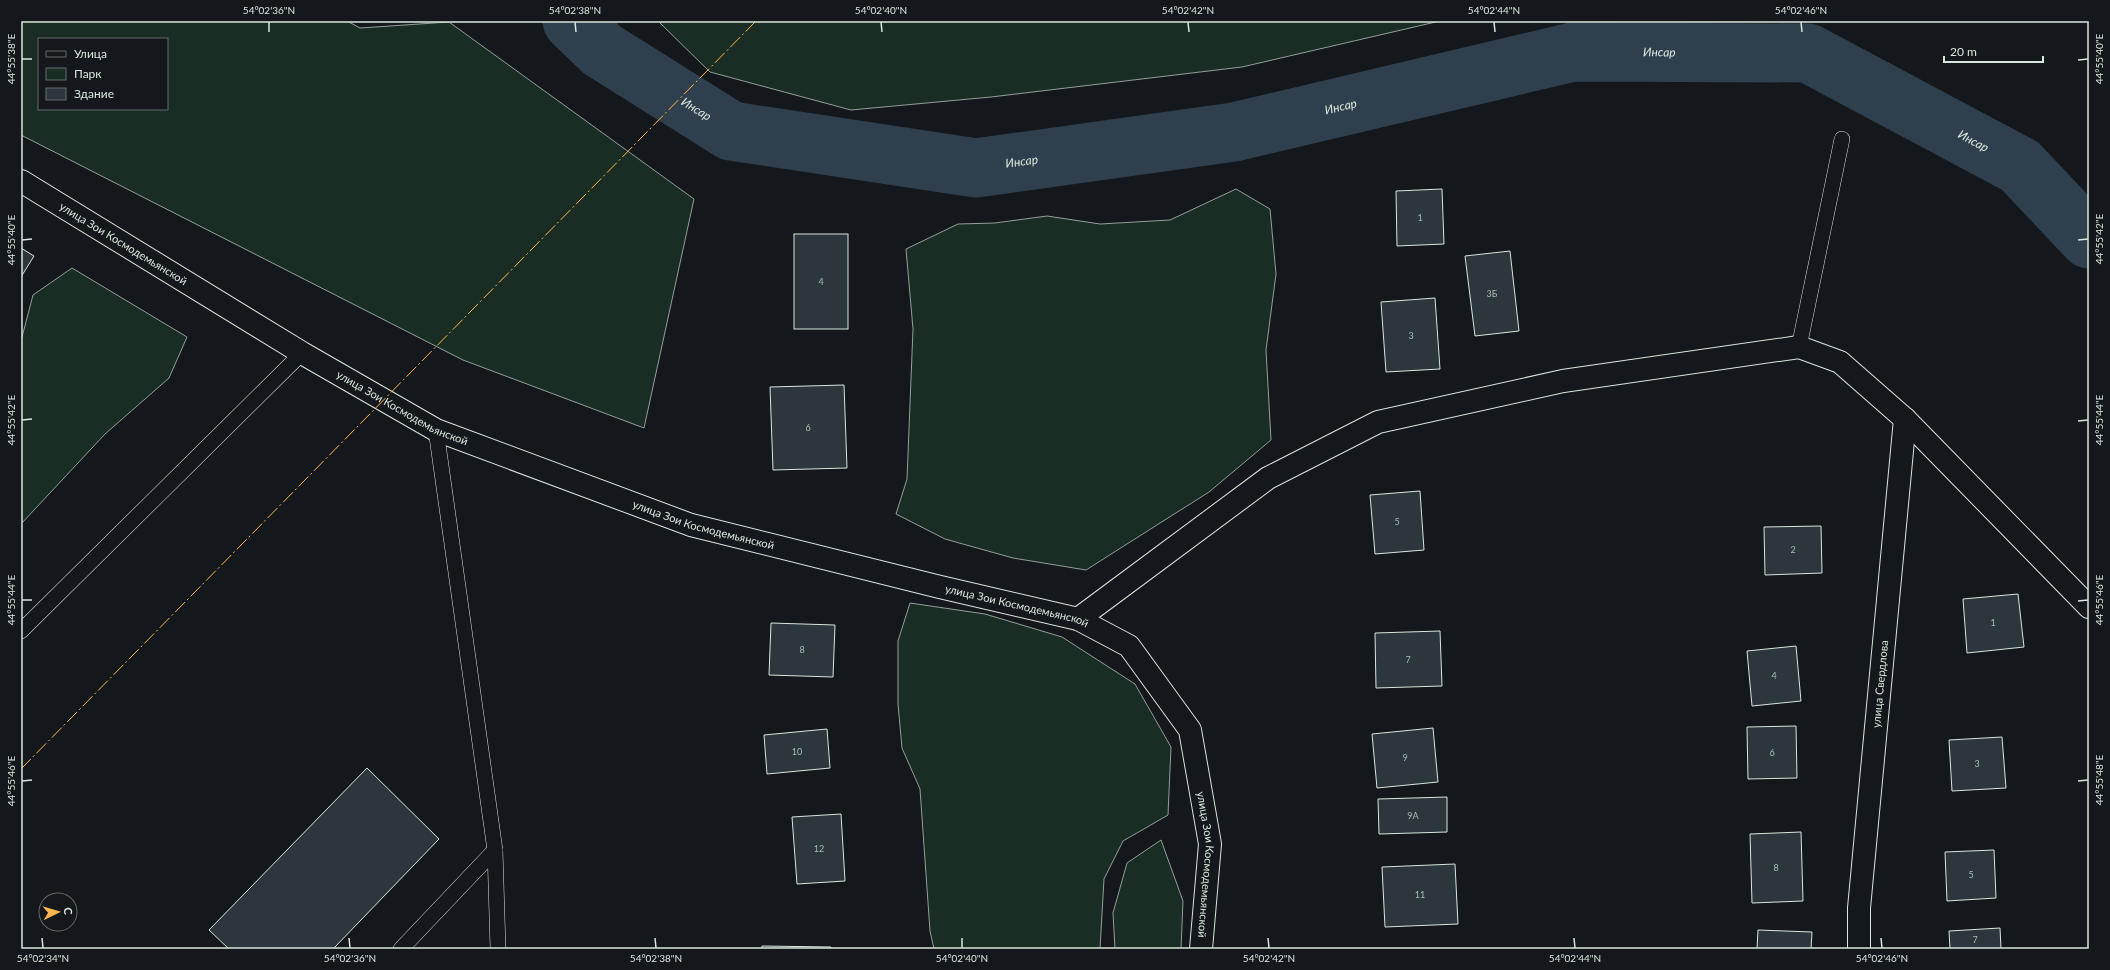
<svg xmlns="http://www.w3.org/2000/svg" width="2110" height="970" viewBox="0 0 2110 970" font-family="Lato,sans-serif">
  <style>
    .green { fill: #1a2d24; stroke: #939e99; fill-rule: evenodd }
    .lines { fill: none; stroke-linecap: round; stroke-linejoin: round }
    .river { stroke: #2f3f4d; stroke-width: 59 }
    .building { fill: #2c363c; stroke: #d8e6dc }
    .lane-casing { stroke: #d8e6dc; stroke-width: 16 }
    .street-casing { stroke: #d8e6dc; stroke-width: 24 }
    .secondary-casing { stroke: #d8e6dc; stroke-width: 24 }
    .lane { stroke: #14181c; stroke-width: 15 }
    .street { stroke: #14181c; stroke-width: 22 }
    .secondary { stroke: #14181c; stroke-width: 22 }
    .power { stroke: #ffb74d; stroke-width: 1; stroke-dasharray: 14 3 2 3; stroke-linecap: butt }
    .ticks { fill: none; stroke: #d8e6dc; stroke-width: 1.5 }
    .labels { text-anchor: middle; stroke-width: 3; stroke-linejoin: round; paint-order: stroke }
    .number-label { font-size: 9px; fill: #adbab4 }
    .street-label { font-size: 11px; fill: #d8e6dc; stroke: #14181c }
    .water-label { font-size: 12px; font-style: italic; fill: #d8e6dc; stroke: #14181c }
    .neatline { fill: none; stroke: #d8e6dc; stroke-width: 1.5 }
    .ticks-label { font-size: 10px; text-anchor: middle; fill: #d8e6dc }
  </style>
  <rect width="100%" height="100%" fill="#14181c"/>
  <g class="green">
    <path d="M 21,21 L 347,21 L 360,28 L 449,22 L 694,199 L 644,428 L 463,360 L 21,135 ZM 39,39 L 167,39 L 167,109 L 39,109 Z"/>
    <path d="M 658,21 L 1440,21 L 1242,67 L 991,97 L 851,110 L 710,72 Z"/>
    <path d="M 1236,189 L 1270,209 L 1276,274 L 1266,350 L 1271,440 L 1209,492 L 1086,570 L 1013,558 L 945,539 L 896,514 L 907,479 L 913,329 L 906,249 L 958,224 L 995,223 L 1047,216 L 1100,224 L 1170,220 Z"/>
    <path d="M 72,268 L 187,337 L 169,378 L 105,434 L 21,524 L 21,341 L 33,295 Z"/>
    <path d="M 910,603 L 985,614 L 1062,637 L 1135,684 L 1171,747 L 1168,815 L 1123,841 L 1104,879 L 1100,949 L 934,949 L 930,931 L 920,789 L 902,748 L 898,704 L 898,641 Z"/>
    <path d="M 1161,840 L 1183,901 L 1181,949 L 1115,949 L 1113,913 L 1127,863 Z"/>
  </g>
  <g class="lines">
    <path class="river" id="s1" d="M 572,21 L 602,50 L 731,131 L 976,168 L 1234,132 L 1573,52 L 1808,53 L 2020,166 L 2089,239"/>
  </g>
  <g class="building">
    <path d="M 1442,189 L 1444,244 L 1397,246 L 1396,191 Z"/>
    <rect x="794" y="234" width="54" height="95"/>
    <path d="M 21,248 L 34,256 L 21,277 Z"/>
    <path d="M 1510,251 L 1519,331 L 1475,336 L 1465,256 Z"/>
    <path d="M 1435,298 L 1440,369 L 1386,372 L 1381,302 Z"/>
    <path d="M 844,385 L 847,468 L 773,470 L 770,387 Z"/>
    <path d="M 1420,491 L 1424,550 L 1375,554 L 1370,495 Z"/>
    <path d="M 1821,526 L 1822,573 L 1765,575 L 1764,527 Z"/>
    <path d="M 2018,594 L 2024,647 L 1967,653 L 1963,599 Z"/>
    <path d="M 771,623 L 835,625 L 833,677 L 769,675 Z"/>
    <path d="M 1440,631 L 1442,686 L 1376,688 L 1375,633 Z"/>
    <path d="M 1796,646 L 1801,701 L 1752,706 L 1747,651 Z"/>
    <path d="M 1796,726 L 1797,778 L 1748,779 L 1747,727 Z"/>
    <path d="M 1433,728 L 1438,782 L 1377,788 L 1372,734 Z"/>
    <path d="M 827,729 L 830,768 L 767,774 L 764,735 Z"/>
    <path d="M 2002,737 L 2006,788 L 1952,791 L 1949,740 Z"/>
    <path d="M 367,768 L 439,839 L 333,949 L 229,949 L 209,930 Z"/>
    <path d="M 1447,797 L 1447,832 L 1379,834 L 1378,799 Z"/>
    <path d="M 841,814 L 845,881 L 797,884 L 792,817 Z"/>
    <path d="M 1801,832 L 1803,901 L 1752,903 L 1750,834 Z"/>
    <path d="M 1994,850 L 1996,898 L 1947,901 L 1945,852 Z"/>
    <path d="M 1455,864 L 1458,924 L 1385,927 L 1382,867 Z"/>
    <path d="M 2000,928 L 2001,949 L 1950,949 L 1949,931 Z"/>
    <path d="M 1758,930 L 1812,932 L 1811,949 L 1757,949 Z"/>
    <path d="M 762,946 L 831,947 L 831,949 L 762,949 Z"/>
  </g>
  <g class="lines">
    <g class="lane-casing">
      <g id="lane">
        <path d="M 1799,347 L 1842,139"/>
        <path d="M 436,430 L 495,850 L 498,949"/>
        <path d="M 21,631 L 302,353"/>
        <path d="M 401,949 L 495,850"/>
      </g>
    </g>
    <g class="street-casing">
      <g id="street">
        <path d="M 1078,619 L 1268,478 L 1378,422 L 1563,381 L 1799,347 L 1840,362 L 1905,419 L 2089,607"/>
        <path id="s2" d="M 1859,949 L 1859,908 L 1905,419"/>
      </g>
    </g>
    <g class="secondary-casing">
      <g id="secondary">
        <path id="s3" d="M 21,181 L 302,353 L 436,430 L 691,525 L 940,587 L 1078,619 L 1129,646 L 1190,730 L 1210,844 L 1201,949"/>
      </g>
    </g>
    <use href="#lane" class="lane"/>
    <use href="#street" class="street"/>
    <use href="#secondary" class="secondary"/>
    <path class="power" d="M 21,769 L 756,21"/>
  </g>
  <path class="ticks" d="M 269,22 L 269,32M 575,22 L 576,32M 881,22 L 882,32M 1188,22 L 1189,32M 1494,22 L 1495,32M 1801,22 L 1802,32M 22,59 L 32,59M 2078,60 L 2088,59M 22,240 L 32,239M 2078,240 L 2088,239M 22,420 L 32,419M 2078,421 L 2088,420M 22,600 L 32,600M 2078,601 L 2088,600M 22,781 L 32,780M 2078,781 L 2088,780M 42,938 L 43,948M 349,938 L 350,948M 655,938 L 656,948M 962,938 L 962,948M 1268,938 L 1269,948M 1574,938 L 1575,948M 1881,938 L 1882,948"/>
  <g class="labels">
    <g class="number-label">
      <text x="1420" y="221">1</text>
      <text x="821" y="285">4</text>
      <text x="1492" y="297">3Б</text>
      <text x="1411" y="339">3</text>
      <text x="808" y="431">6</text>
      <text x="1397" y="525">5</text>
      <text x="1793" y="553">2</text>
      <text x="1993" y="626">1</text>
      <text x="802" y="653">8</text>
      <text x="1408" y="663">7</text>
      <text x="1774" y="679">4</text>
      <text x="797" y="755">10</text>
      <text x="1772" y="756">6</text>
      <text x="1405" y="761">9</text>
      <text x="1977" y="767">3</text>
      <text x="1413" y="819">9А</text>
      <text x="819" y="852">12</text>
      <text x="1776" y="871">8</text>
      <text x="1971" y="878">5</text>
      <text x="1420" y="898">11</text>
      <text x="1975" y="943">7</text>
    </g>
    <g class="street-label">
      <text dy="4" stroke="none"><textPath href="#s3" startOffset="120">улица Зои Космодемьянской</textPath></text>
      <text dy="4" stroke="none"><textPath href="#s3" startOffset="444">улица Зои Космодемьянской</textPath></text>
      <text dy="4" stroke="none"><textPath href="#s3" startOffset="768">улица Зои Космодемьянской</textPath></text>
      <text dy="4" stroke="none"><textPath href="#s3" startOffset="1092">улица Зои Космодемьянской</textPath></text>
      <text dy="4" stroke="none"><textPath href="#s2" startOffset="266">улица Свердлова</textPath></text>
      <text dy="4" stroke="none"><textPath href="#s3" startOffset="1452">улица Зои Космодемьянской</textPath></text>
    </g>
    <g class="water-label">
      <text dy="4" stroke="none"><textPath href="#s1" startOffset="1137">Инсар</textPath></text>
      <text dy="4" stroke="none"><textPath href="#s1" startOffset="812">Инсар</textPath></text>
      <text dy="4" stroke="none"><textPath href="#s1" startOffset="153">Инсар</textPath></text>
      <text dy="4" stroke="none"><textPath href="#s1" startOffset="1473">Инсар</textPath></text>
      <text dy="4" stroke="none"><textPath href="#s1" startOffset="488">Инсар</textPath></text>
    </g>
  </g>
  <rect width="2110" height="970" fill="none" stroke="#14181c" stroke-width="44"/>
  <rect x="38" y="38" width="130" height="72" fill="#14181c" stroke="#626a69"/>
  <rect x="46" y="51" width="20" height="6" fill="#14181c" stroke="#626a69"/>
  <text x="74" y="58" font-size="12" fill="#d8e6dc">Улица</text>
  <rect x="46" y="68" width="20" height="12" fill="#1a2d24" stroke="#626a69"/>
  <text x="74" y="78" font-size="12" fill="#d8e6dc">Парк</text>
  <rect x="46" y="88" width="20" height="12" fill="#2c363c" stroke="#626a69"/>
  <text x="74" y="98" font-size="12" fill="#d8e6dc">Здание</text>
  <g transform="translate(58 912) rotate(85)"><circle r="19" fill="#14181c" stroke="#626a69"/>
  <path d="M0-3L7 15L0 10L-7 15Z" fill="#ffb74d"/>
  <text y="-6" font-size="11" font-weight="bold" text-anchor="middle" fill="#d8e6dc">С</text>
  </g>
  <path d="M1944 56v6h99v-6" fill="none" stroke="#d8e6dc" stroke-width="2"/>
  <text x="1950" y="56" font-size="12" fill="#d8e6dc" stroke="#14181c" stroke-width="3" paint-order="stroke">20 m</text>
  <rect x="22" y="22" width="2066" height="926" class="neatline"/>
  <g class="ticks-label">
    <text x="269" y="14">54°02'36"N</text>
    <text x="575" y="14">54°02'38"N</text>
    <text x="881" y="14">54°02'40"N</text>
    <text x="1188" y="14">54°02'42"N</text>
    <text x="1494" y="14">54°02'44"N</text>
    <text x="1801" y="14">54°02'46"N</text>
    <text transform="translate(2099 59) rotate(-90)" y="4">44°55'40"E</text>
    <text transform="translate(11 59) rotate(-90)" y="4">44°55'38"E</text>
    <text transform="translate(2099 239) rotate(-90)" y="4">44°55'42"E</text>
    <text transform="translate(11 240) rotate(-90)" y="4">44°55'40"E</text>
    <text transform="translate(2099 420) rotate(-90)" y="4">44°55'44"E</text>
    <text transform="translate(11 420) rotate(-90)" y="4">44°55'42"E</text>
    <text transform="translate(2099 600) rotate(-90)" y="4">44°55'46"E</text>
    <text transform="translate(11 600) rotate(-90)" y="4">44°55'44"E</text>
    <text transform="translate(2099 780) rotate(-90)" y="4">44°55'48"E</text>
    <text transform="translate(11 781) rotate(-90)" y="4">44°55'46"E</text>
    <text x="43" y="962">54°02'34"N</text>
    <text x="350" y="962">54°02'36"N</text>
    <text x="656" y="962">54°02'38"N</text>
    <text x="962" y="962">54°02'40"N</text>
    <text x="1269" y="962">54°02'42"N</text>
    <text x="1575" y="962">54°02'44"N</text>
    <text x="1882" y="962">54°02'46"N</text>
  </g>
</svg>
